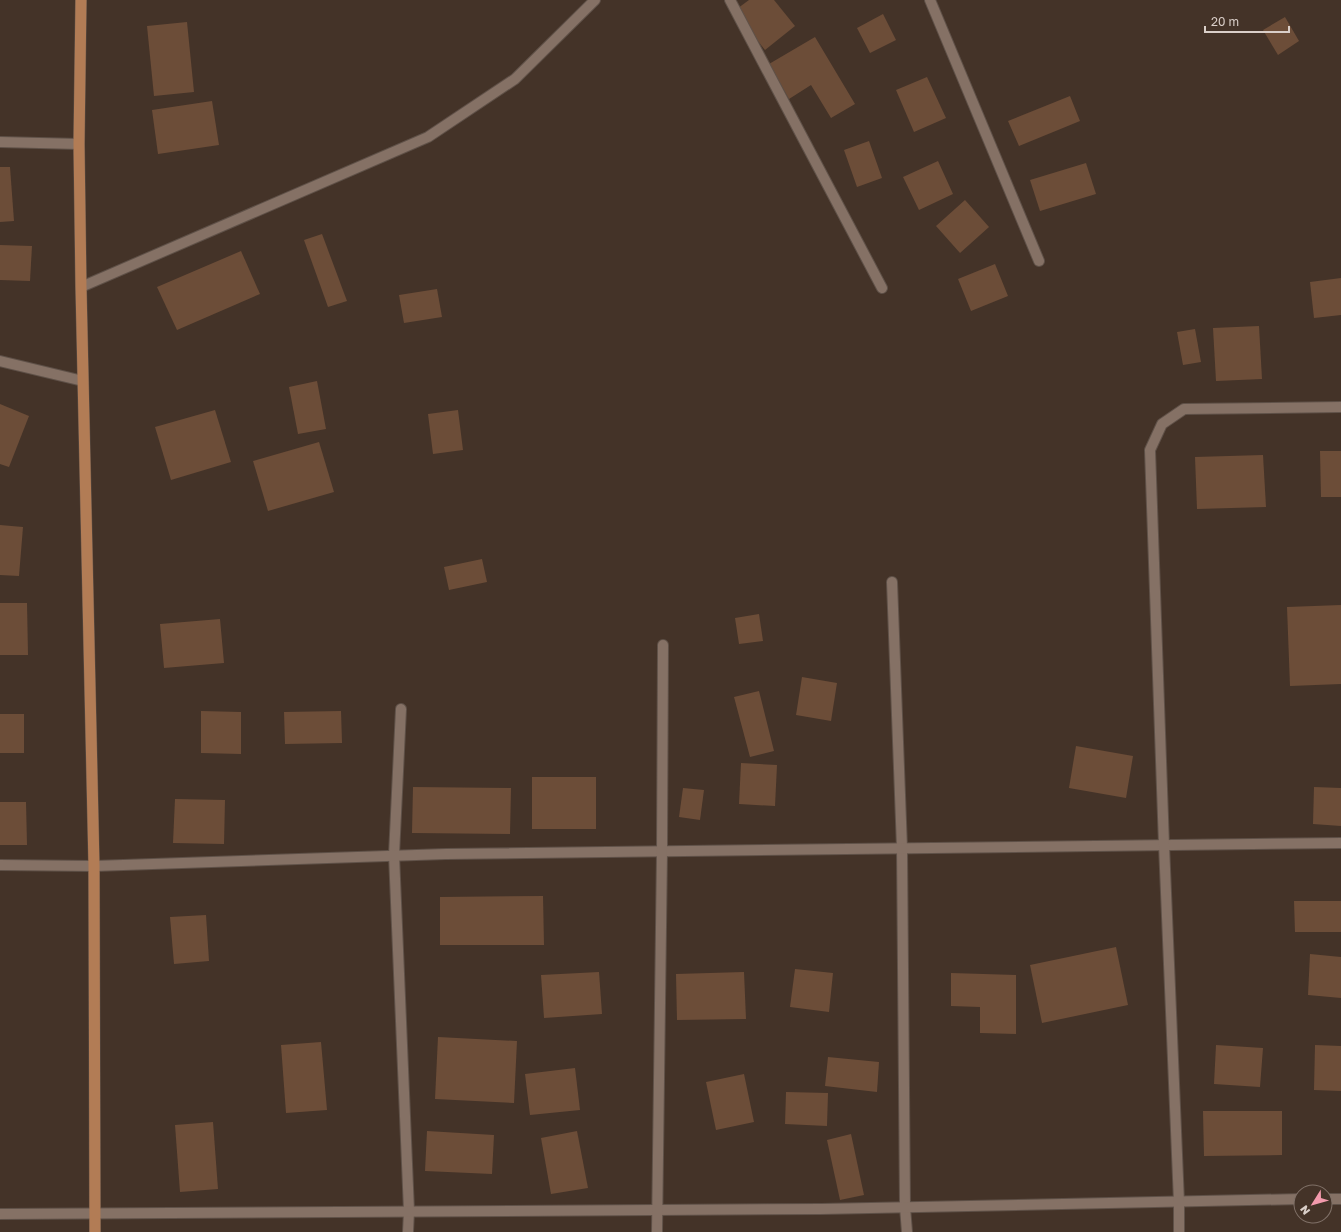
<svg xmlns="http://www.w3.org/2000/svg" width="1341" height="1232" viewBox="0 0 1341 1232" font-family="'Golos Text',sans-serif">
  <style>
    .building { fill: #6c4d38 }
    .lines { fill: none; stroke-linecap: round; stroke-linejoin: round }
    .service-casing { stroke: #5f5148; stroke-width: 12 }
    .minor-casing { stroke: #5f5148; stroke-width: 12 }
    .trunk-casing { stroke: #5f5148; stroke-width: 12 }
    .service { stroke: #857165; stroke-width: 10 }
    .minor { stroke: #857165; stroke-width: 10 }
    .trunk { stroke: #b27c55; stroke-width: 11 }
  </style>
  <rect width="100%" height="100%" fill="#443328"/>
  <g class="building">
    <path d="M 749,0 L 774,0 L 795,26 L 765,50 L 734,11 Z"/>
    <path d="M 883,14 L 896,40 L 870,53 L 857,28 Z"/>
    <path d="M 1285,17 L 1299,41 L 1278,55 L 1263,30 Z"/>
    <path d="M 187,22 L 194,92 L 154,96 L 147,26 Z"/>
    <path d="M 815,37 L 855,104 L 831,118 L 811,85 L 789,99 L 769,64 Z"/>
    <path d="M 927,77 L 946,118 L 914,132 L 896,90 Z"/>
    <path d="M 1070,96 L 1080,121 L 1019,146 L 1008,121 Z"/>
    <path d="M 212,101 L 219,145 L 158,154 L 152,110 Z"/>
    <path d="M 869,141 L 882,178 L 857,187 L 844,150 Z"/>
    <path d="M 938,161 L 953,194 L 919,210 L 903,177 Z"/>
    <path d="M 1086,163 L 1096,194 L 1040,211 L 1030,180 Z"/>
    <path d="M 0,167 L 10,167 L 14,221 L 0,222 Z"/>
    <path d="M 965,200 L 989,227 L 960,253 L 936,226 Z"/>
    <path d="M 322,234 L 347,301 L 328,307 L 304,240 Z"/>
    <path d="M 0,245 L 32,246 L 30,281 L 0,280 Z"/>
    <path d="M 241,251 L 260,294 L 177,330 L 157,287 Z"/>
    <path d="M 995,264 L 1008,296 L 971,311 L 958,279 Z"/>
    <path d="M 1341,278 L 1341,315 L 1314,318 L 1310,282 Z"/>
    <path d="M 437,289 L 442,317 L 404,323 L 399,295 Z"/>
    <path d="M 1259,326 L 1262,379 L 1216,381 L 1213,328 Z"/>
    <path d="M 1195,329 L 1201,362 L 1183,365 L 1177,332 Z"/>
    <path d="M 317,381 L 326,429 L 298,434 L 289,387 Z"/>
    <path d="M 0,404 L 29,416 L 9,467 L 0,464 Z"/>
    <path d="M 215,410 L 231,462 L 171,480 L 155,427 Z"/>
    <path d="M 458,410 L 463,450 L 433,454 L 428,414 Z"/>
    <path d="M 319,442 L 334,492 L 268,511 L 253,461 Z"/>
    <path d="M 1320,451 L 1341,451 L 1341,497 L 1321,497 Z"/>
    <path d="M 1263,455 L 1266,507 L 1197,509 L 1195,457 Z"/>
    <path d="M 0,525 L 23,527 L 19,576 L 0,575 Z"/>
    <path d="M 482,559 L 487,582 L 449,590 L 444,567 Z"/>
    <path d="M 0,603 L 27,603 L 28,655 L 0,655 Z"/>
    <path d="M 1341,605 L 1341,684 L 1290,686 L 1287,607 Z"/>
    <path d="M 759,614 L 763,641 L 739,644 L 735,618 Z"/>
    <path d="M 220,619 L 224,663 L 164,668 L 160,624 Z"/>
    <path d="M 802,677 L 837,683 L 831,721 L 796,715 Z"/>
    <path d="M 759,691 L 774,751 L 750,757 L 734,697 Z"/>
    <path d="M 201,711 L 241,712 L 241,754 L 201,753 Z"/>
    <path d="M 341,711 L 342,743 L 285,744 L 284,712 Z"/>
    <rect x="0" y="714" width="24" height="39"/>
    <path d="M 1076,746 L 1133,756 L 1126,798 L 1069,788 Z"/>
    <path d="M 741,763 L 777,765 L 775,806 L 739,804 Z"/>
    <rect x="532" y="777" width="64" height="52"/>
    <path d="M 413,787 L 511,788 L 510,834 L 412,833 Z"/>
    <path d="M 1314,787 L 1341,788 L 1341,826 L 1313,824 Z"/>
    <path d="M 683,788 L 704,790 L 700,820 L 679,817 Z"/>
    <path d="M 175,799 L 225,800 L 224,844 L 173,843 Z"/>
    <path d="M 0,802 L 26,802 L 27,845 L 0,845 Z"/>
    <path d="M 543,896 L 544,945 L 440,945 L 440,897 Z"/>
    <path d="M 1294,901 L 1341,901 L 1341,932 L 1295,932 Z"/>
    <path d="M 206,915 L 209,961 L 174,964 L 170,917 Z"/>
    <path d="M 1116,947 L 1128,1005 L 1042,1023 L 1030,965 Z"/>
    <path d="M 1310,954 L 1341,957 L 1341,998 L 1308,995 Z"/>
    <path d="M 795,969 L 833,973 L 829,1012 L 790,1007 Z"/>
    <path d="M 599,972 L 602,1014 L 544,1018 L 541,975 Z"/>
    <path d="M 744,972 L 746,1019 L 677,1020 L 676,974 Z"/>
    <path d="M 951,973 L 1016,975 L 1016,1034 L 980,1033 L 980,1007 L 951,1006 Z"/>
    <path d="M 438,1037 L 517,1041 L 514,1103 L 435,1099 Z"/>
    <path d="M 321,1042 L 327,1110 L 286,1113 L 281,1045 Z"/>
    <path d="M 1216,1045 L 1263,1048 L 1260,1087 L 1214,1084 Z"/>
    <path d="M 1315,1045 L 1341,1046 L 1341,1091 L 1314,1090 Z"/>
    <path d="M 828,1057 L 879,1062 L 877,1092 L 825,1086 Z"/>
    <path d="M 575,1068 L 580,1110 L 530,1115 L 525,1074 Z"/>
    <path d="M 744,1074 L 754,1122 L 716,1130 L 706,1082 Z"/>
    <path d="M 786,1092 L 828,1093 L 827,1126 L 785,1124 Z"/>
    <path d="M 1203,1111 L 1282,1111 L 1282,1155 L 1204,1156 Z"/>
    <path d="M 213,1122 L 218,1189 L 180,1192 L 175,1125 Z"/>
    <path d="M 427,1131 L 494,1135 L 492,1174 L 425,1171 Z"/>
    <path d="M 577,1131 L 588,1188 L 551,1194 L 541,1138 Z"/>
    <path d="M 851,1134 L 864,1195 L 840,1200 L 827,1140 Z"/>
  </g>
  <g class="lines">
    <g class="service-casing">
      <path id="service" d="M 0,142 L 79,144"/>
    </g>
    <g class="minor-casing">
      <g id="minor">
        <path d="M 730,0 L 882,288"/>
        <path d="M 930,0 L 1039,261"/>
        <path d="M 81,287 L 428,137 L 515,79 L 595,0"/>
        <path d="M 0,361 L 83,381"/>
        <path d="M 892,582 L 902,848 L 905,1207 L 907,1232"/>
        <path d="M 401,709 L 394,855 L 409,1211 L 408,1232"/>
        <path d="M 0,865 L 94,866 L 446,854 L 1341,843"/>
        <path d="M 1325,1199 L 1341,1199"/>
        <path d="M 0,1214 L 821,1209 L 1301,1199"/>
        <path d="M 657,1232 L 662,851 L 663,645"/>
        <path d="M 1179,1232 L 1179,1202 L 1164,845 L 1150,450 L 1162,424 L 1184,409 L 1341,407"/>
      </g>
    </g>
    <g class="trunk-casing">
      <path id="trunk" d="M 81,0 L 79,144 L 81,287 L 94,866 L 95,1232"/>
    </g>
    <use href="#service" class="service"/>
    <use href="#minor" class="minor"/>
    <use href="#trunk" class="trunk"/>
  </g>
  <g transform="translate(1313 1204) rotate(233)"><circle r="19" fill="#443328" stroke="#807168"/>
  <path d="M0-3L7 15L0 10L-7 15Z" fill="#f39aac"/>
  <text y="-6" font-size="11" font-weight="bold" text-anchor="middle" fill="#dacfc9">N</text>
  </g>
  <path d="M1205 26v6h84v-6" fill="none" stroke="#dacfc9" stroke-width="2"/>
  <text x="1211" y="26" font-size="12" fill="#dacfc9" stroke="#443328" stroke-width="3" paint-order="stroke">20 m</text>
</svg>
